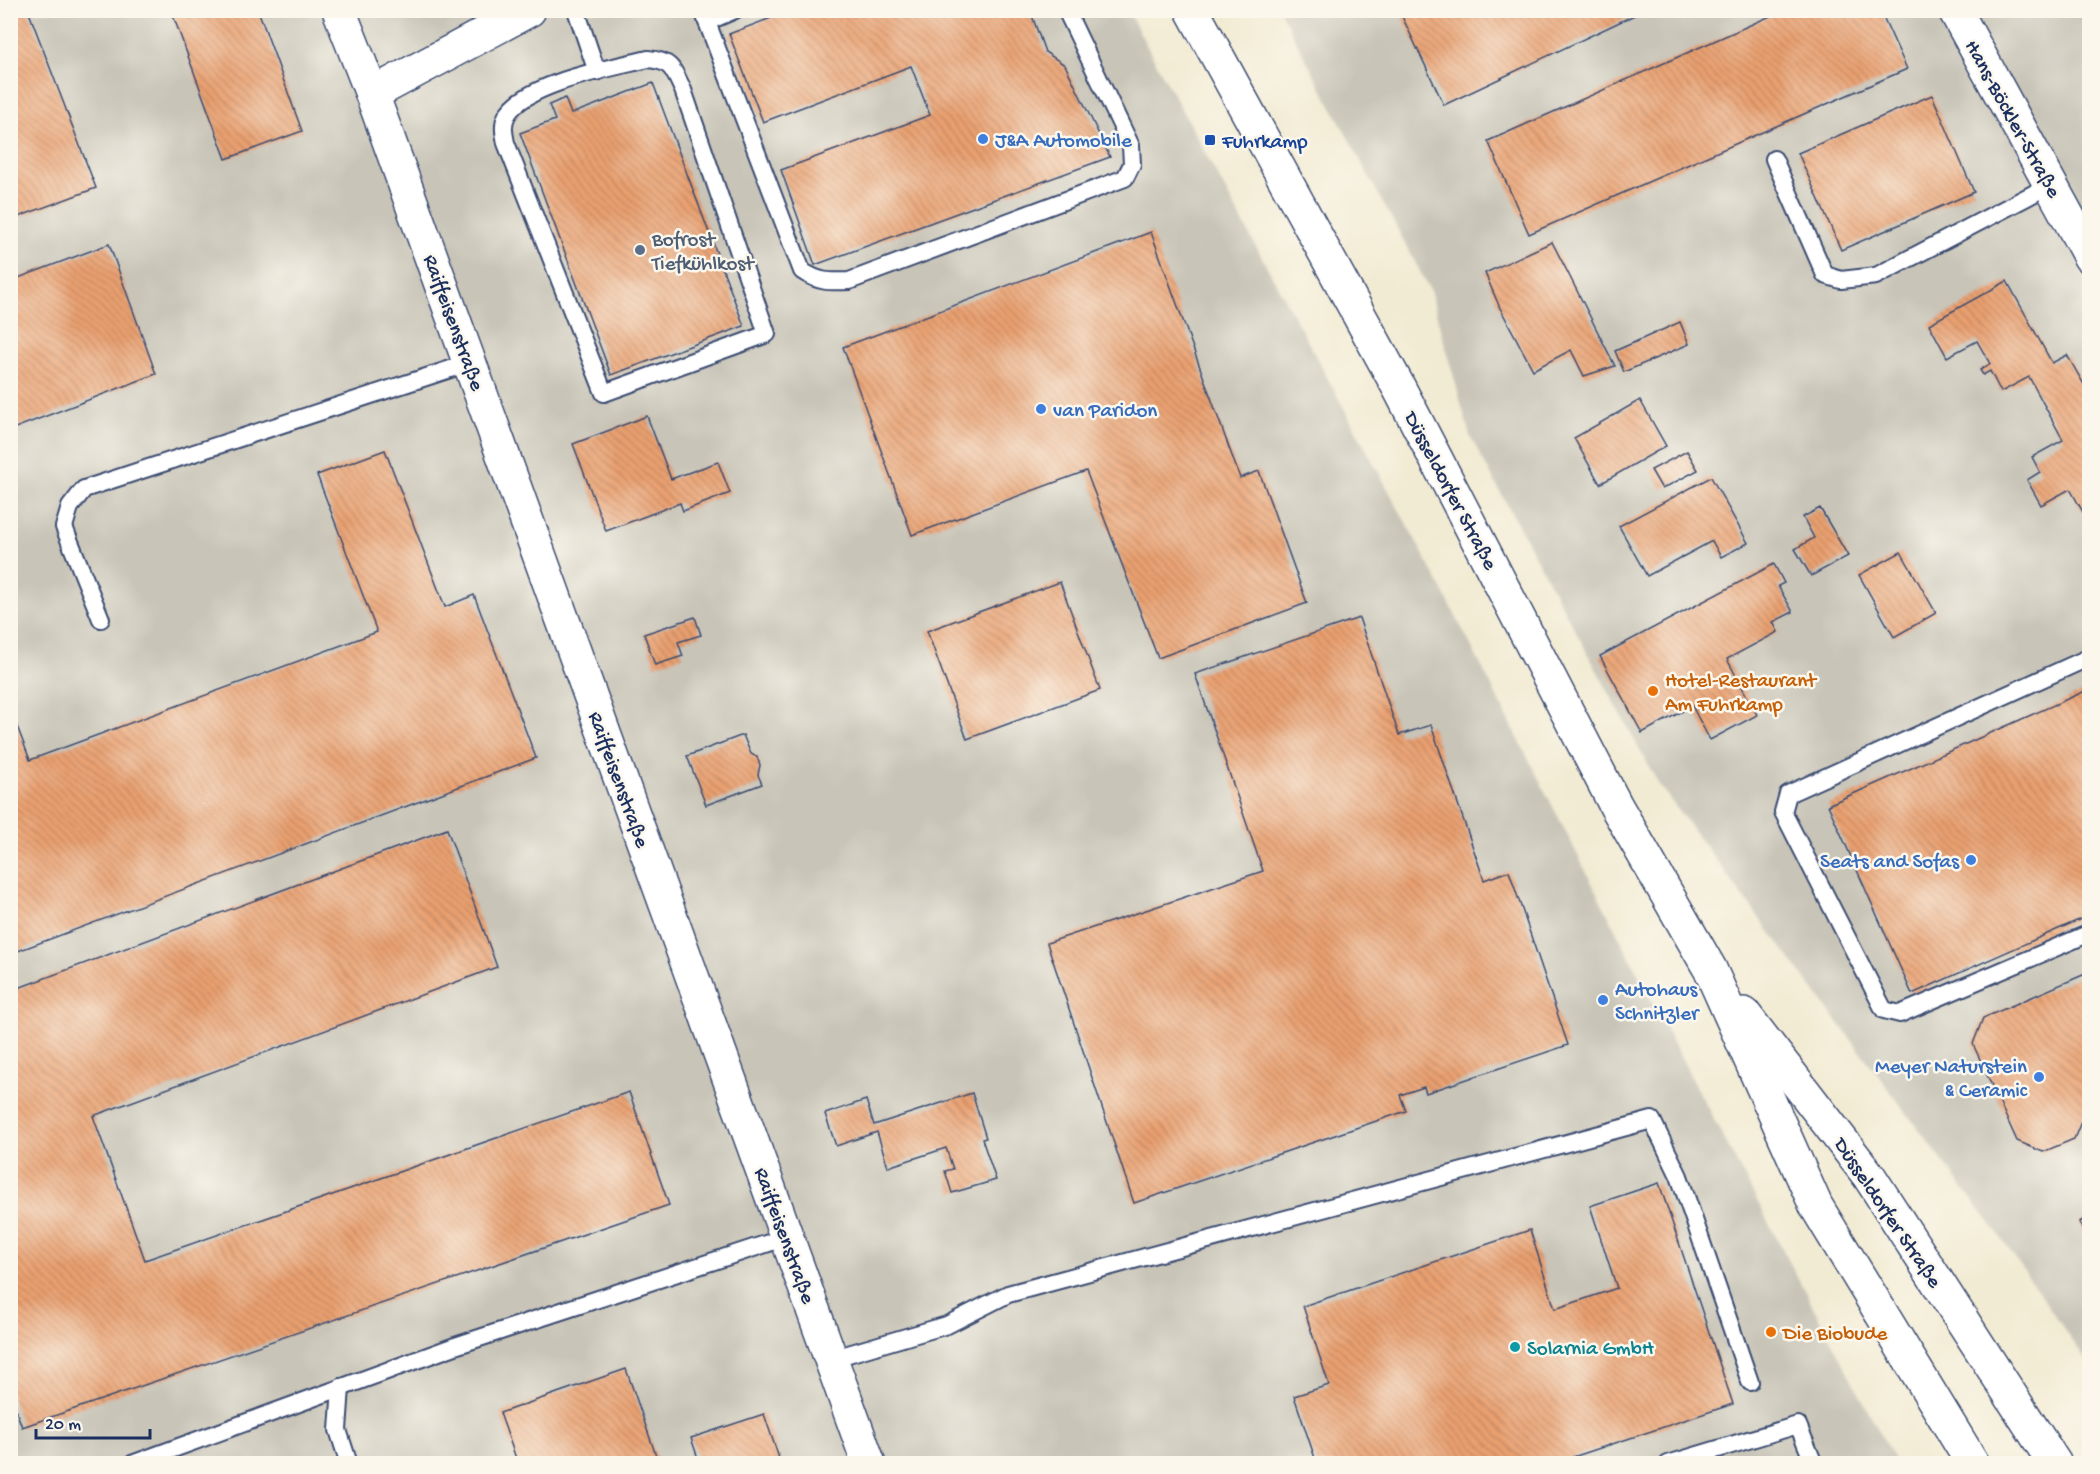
<svg xmlns="http://www.w3.org/2000/svg" width="2100" height="1474" viewBox="0 0 2100 1474" font-family="'Gochi Hand',sans-serif">
  <style>
    .industrial { fill: #c8c4b8 }
    .building { fill: url(#building-back-hatch) }
    .lines { fill: none; stroke-linecap: round; stroke-linejoin: round }
    .service-casing { stroke: #3b4b70; stroke-width: 20 }
    .minor-casing { stroke: #3b4b70; stroke-width: 36 }
    .primary-casing { stroke: #3b4b70; stroke-width: 36 }
    .service { stroke: #fff; stroke-width: 16 }
    .minor { stroke: #fff; stroke-width: 33 }
    .primary { stroke: #fff; stroke-width: 33 }
    .shop-dot { fill: #3f7fe0; stroke: #fbf7ec; stroke-width: 2 }
    .transit-dot { fill: #1a4fb4; stroke: #fbf7ec; stroke-width: 2 }
    .service-dot { fill: #5c6f8a; stroke: #fbf7ec; stroke-width: 2 }
    .food-dot { fill: #e8710a; stroke: #fbf7ec; stroke-width: 2 }
    .culture-dot { fill: #0f9aa8; stroke: #fbf7ec; stroke-width: 2 }
    .labels { text-anchor: middle; stroke-width: 5; stroke-linejoin: round; paint-order: stroke }
    .street-label { font-size: 21px; fill: #1b2f5e; stroke: #fbf7ec }
    .shop-label { font-size: 21px; fill: #366cbe; stroke: #fbf7ec; text-anchor: start }
    .transit-label { font-size: 21px; fill: #164399; stroke: #fbf7ec; text-anchor: start }
    .service-label { font-size: 21px; fill: #4e5e75; stroke: #fbf7ec; text-anchor: start }
    .food-label { font-size: 21px; fill: #c56008; stroke: #fbf7ec; text-anchor: start }
    .culture-label { font-size: 21px; fill: #0d838f; stroke: #fbf7ec; text-anchor: start }
  </style>
  <defs>
    <pattern id="building-back-hatch" width="6" height="6" patternUnits="userSpaceOnUse" patternTransform="scale(1.5)"><rect width="6" height="6" fill="#eaa070"/><path d="M-1 5l2 2M0 0l6 6M5-1l2 2" fill="none" stroke="#bd835f"/></pattern>
  </defs>
  <rect width="100%" height="100%" fill="#fbf7ec"/>
  <filter id="ink" filterUnits="userSpaceOnUse"><feTurbulence type="fractalNoise" baseFrequency=".0167" numOctaves="2"/><feDisplacementMap in="SourceGraphic" scale="12" xChannelSelector="R" yChannelSelector="G"/><feConvolveMatrix kernelMatrix="1 2 1 2 8 2 1 2 1" color-interpolation-filters="sRGB"/></filter>
  <filter id="wash" filterUnits="userSpaceOnUse"><feTurbulence type="fractalNoise" baseFrequency=".008" numOctaves="4" result="noise"/><feDisplacementMap in="SourceGraphic" scale="24" xChannelSelector="R" yChannelSelector="G"/><feGaussianBlur stdDeviation="1.35" result="paint"/><feColorMatrix in="noise" values="0 0 0 0 0 0 0 0 0 0 0 0 0 0 0 0 0 1.4 0 .05"/><feComposite in="paint" operator="in"/></filter>
  <g filter="url(#wash)">
    <rect width="100%" height="100%" fill="#f2ebd3"/>
    <g class="industrial">
      <path d="M 10,11 L 1128,11 L 1441,587 L 1678,1052 L 1896,1463 L 11,1463 Z"/>
      <path d="M 1280,11 L 2089,11 L 2089,1365 L 2001,1238 L 1659,785 L 1470,436 L 1430,290 Z"/>
    </g>
    <g id="blocks">
      <g class="building">
        <path d="M 10,10 L 28,10 L 96,188 L 10,220 Z"/>
        <path d="M 171,10 L 258,10 L 302,131 L 226,159 Z"/>
        <path d="M 792,10 L 1030,10 L 1045,52 L 1065,65 L 1110,157 L 815,265 L 781,170 L 930,115 L 911,66 L 763,122 L 729,34 Z"/>
        <path d="M 1399,10 L 1645,10 L 1444,105 Z"/>
        <path d="M 1784,10 L 1880,10 L 1907,69 L 1529,234 L 1488,141 Z"/>
        <path d="M 653,83 L 744,326 L 611,375 L 520,133 L 555,120 L 549,105 L 565,98 L 571,114 Z"/>
        <path d="M 1932,95 L 1974,192 L 1841,250 L 1798,153 Z"/>
        <path d="M 1151,232 L 1240,478 L 1259,471 L 1307,603 L 1158,658 L 1086,471 L 912,535 L 843,347 Z"/>
        <path d="M 1552,242 L 1568,273 L 1615,366 L 1584,376 L 1571,350 L 1533,370 L 1500,308 L 1485,273 Z"/>
        <path d="M 109,244 L 156,374 L 10,430 L 10,281 Z"/>
        <path d="M 2007,281 L 2052,363 L 2067,355 L 2090,395 L 2090,425 L 2088,426 L 2090,430 L 2090,517 L 2087,519 L 2070,489 L 2041,505 L 2027,480 L 2040,472 L 2032,457 L 2063,440 L 2029,377 L 2001,392 L 1990,371 L 1983,375 L 1980,370 L 1990,364 L 1977,341 L 1947,357 L 1929,324 Z"/>
        <path d="M 1680,322 L 1689,344 L 1624,372 L 1615,351 Z"/>
        <path d="M 1640,400 L 1666,446 L 1600,484 L 1574,438 Z"/>
        <path d="M 647,416 L 671,479 L 718,462 L 730,493 L 683,511 L 680,503 L 606,531 L 573,444 Z"/>
        <path d="M 385,450 L 445,607 L 474,595 L 536,758 L 10,954 L 10,708 L 30,760 L 377,632 L 317,475 Z"/>
        <path d="M 1687,451 L 1698,470 L 1662,489 L 1651,470 Z"/>
        <path d="M 1711,477 L 1748,543 L 1721,557 L 1712,541 L 1647,576 L 1619,526 Z"/>
        <path d="M 1820,508 L 1848,556 L 1811,576 L 1795,549 L 1814,538 L 1803,517 Z"/>
        <path d="M 1901,552 L 1936,613 L 1894,637 L 1859,575 Z"/>
        <path d="M 1774,564 L 1784,583 L 1778,586 L 1793,612 L 1773,622 L 1778,632 L 1727,659 L 1757,715 L 1710,740 L 1692,706 L 1642,733 L 1600,656 Z"/>
        <path d="M 1060,582 L 1100,690 L 967,739 L 927,631 Z"/>
        <path d="M 695,617 L 701,635 L 678,642 L 683,656 L 655,665 L 644,634 Z"/>
        <path d="M 1359,618 L 1399,735 L 1431,725 L 1484,880 L 1509,871 L 1568,1045 L 1426,1093 L 1424,1087 L 1400,1095 L 1406,1111 L 1134,1203 L 1047,943 L 1263,871 L 1195,674 Z"/>
        <path d="M 2090,689 L 2090,915 L 1912,994 L 1828,805 Z"/>
        <path d="M 743,735 L 751,754 L 757,757 L 760,765 L 758,775 L 762,784 L 706,805 L 687,756 Z"/>
        <path d="M 447,829 L 497,967 L 93,1116 L 145,1260 L 629,1092 L 669,1205 L 22,1427 L 10,1394 L 10,991 Z"/>
        <path d="M 2090,972 L 2090,1110 L 2085,1112 L 2074,1139 L 2043,1152 L 2017,1141 L 1973,1044 L 1983,1018 Z"/>
        <path d="M 972,1093 L 986,1138 L 982,1139 L 996,1180 L 952,1193 L 945,1171 L 953,1169 L 946,1148 L 888,1167 L 877,1132 L 836,1146 L 825,1114 L 866,1100 L 874,1125 Z"/>
        <path d="M 1659,1183 L 1733,1404 L 1552,1464 L 1317,1464 L 1294,1396 L 1329,1385 L 1303,1306 L 1530,1230 L 1555,1309 L 1617,1288 L 1590,1206 Z"/>
        <path d="M 2090,1217 L 2090,1247 L 2079,1222 Z"/>
        <path d="M 626,1369 L 659,1464 L 518,1464 L 500,1413 Z"/>
        <path d="M 764,1414 L 781,1464 L 700,1464 L 691,1438 Z"/>
      </g>
    </g>
  </g>
  <g filter="url(#ink)">
    <use href="#blocks" fill-opacity="0" stroke="#3b4b70" stroke-width="1.5"/>
    <g class="lines">
      <g class="service-casing">
        <g id="service">
          <path d="M 576,10 L 597,72"/>
          <path d="M 703,10 L 707,22 L 735,10"/>
          <path d="M 707,22 L 802,271 C 819,282 828,282 849,281 L 1125,178 L 1132,164 L 1131,146 L 1066,10"/>
          <path d="M 648,59 C 672,61 673,69 683,90 L 767,334 L 604,393 L 506,143 C 504,133 502,124 507,115 C 525,83 612,68 648,59 Z"/>
          <path d="M 1774,159 L 1825,275 L 1841,280 L 1876,276 L 2050,185"/>
          <path d="M 101,619 L 64,527 L 70,507 L 84,489 L 469,363"/>
          <path d="M 2090,657 L 1788,794 L 1783,812 L 1884,1010 L 1900,1014 L 2090,933"/>
          <path d="M 831,1359 L 947,1325 L 1008,1294 L 1652,1120 L 1679,1176 L 1750,1382"/>
          <path d="M 341,1387 L 338,1430 L 349,1464"/>
          <path d="M 132,1464 L 455,1346 L 787,1237"/>
          <path d="M 1668,1464 L 1798,1425 L 1814,1464"/>
        </g>
      </g>
      <g class="minor-casing">
        <g id="minor">
          <path d="M 339,10 L 372,94"/>
          <path d="M 529,10 L 372,94 L 869,1464"/>
          <path d="M 1955,10 L 2090,257"/>
        </g>
      </g>
      <g class="primary-casing">
        <g id="primary">
          <path d="M 1192,10 L 1398,386 L 1616,806 L 1710,969 L 1816,1206 L 1973,1464"/>
          <path d="M 1744,1014 L 1869,1176 L 2055,1464"/>
        </g>
      </g>
      <use href="#service" class="service"/>
      <use href="#minor" class="minor"/>
      <use href="#primary" class="primary"/>
    </g>
  </g>
  <g class="shop-dot">
    <circle cx="983" cy="139" r="6"/>
    <circle cx="1041" cy="409" r="6"/>
    <circle cx="1971" cy="860" r="6"/>
    <circle cx="1603" cy="1000" r="6"/>
    <circle cx="2039" cy="1077" r="6"/>
  </g>
  <rect class="transit-dot" x="1204" y="134" width="12" height="12" rx="3"/>
  <circle class="service-dot" cx="640" cy="250" r="6"/>
  <g class="food-dot">
    <circle cx="1653" cy="691" r="6"/>
    <circle cx="1771" cy="1332" r="6"/>
  </g>
  <circle class="culture-dot" cx="1515" cy="1347" r="6"/>
  <g class="labels">
    <g class="street-label">
      <text transform="translate(2014 118) rotate(61)" y="7">Hans-Böckler-Straße</text>
      <text transform="translate(455 322) rotate(70)" y="7">Raiffeisenstraße</text>
      <text transform="translate(1452 490) rotate(62)" y="7">Düsseldorfer Straße</text>
      <text transform="translate(620 779) rotate(70)" y="7">Raiffeisenstraße</text>
      <text transform="translate(1889 1212) rotate(56)" y="7">Düsseldorfer Straße</text>
      <text transform="translate(786 1235) rotate(70)" y="7">Raiffeisenstraße</text>
    </g>
    <g class="shop-label">
      <text x="995" y="146">J&amp;A Automobile</text>
      <text x="1053" y="416">van Paridon</text>
      <text x="1959" y="867" text-anchor="end">Seats and Sofas</text>
      <text x="1615" y="995">Autohaus<tspan x="1615" dy="24">Schnitzler</tspan></text>
      <text x="2027" y="1072" text-anchor="end">Meyer Naturstein<tspan x="2027" dy="24">&amp; Ceramic</tspan></text>
    </g>
    <g class="transit-label">
      <text x="1222" y="147">Fuhrkamp</text>
    </g>
    <g class="service-label">
      <text x="652" y="245">Bofrost<tspan x="652" dy="24">Tiefkühlkost</tspan></text>
    </g>
    <g class="food-label">
      <text x="1665" y="686">Hotel-Restaurant<tspan x="1665" dy="24">Am Fuhrkamp</tspan></text>
      <text x="1783" y="1339">Die Biobude</text>
    </g>
    <g class="culture-label">
      <text x="1527" y="1354">Solarnia GmbH</text>
    </g>
  </g>
  <rect width="2100" height="1474" fill="none" stroke="#fbf7ec" stroke-width="36"/>
  <path d="M36 1429v9h114v-9" fill="none" stroke="#1b2f5e" stroke-width="3"/>
  <text x="45" y="1429" font-size="18" fill="#1b2f5e" stroke="#fbf7ec" stroke-width="4.5" paint-order="stroke">20 m</text>
</svg>
